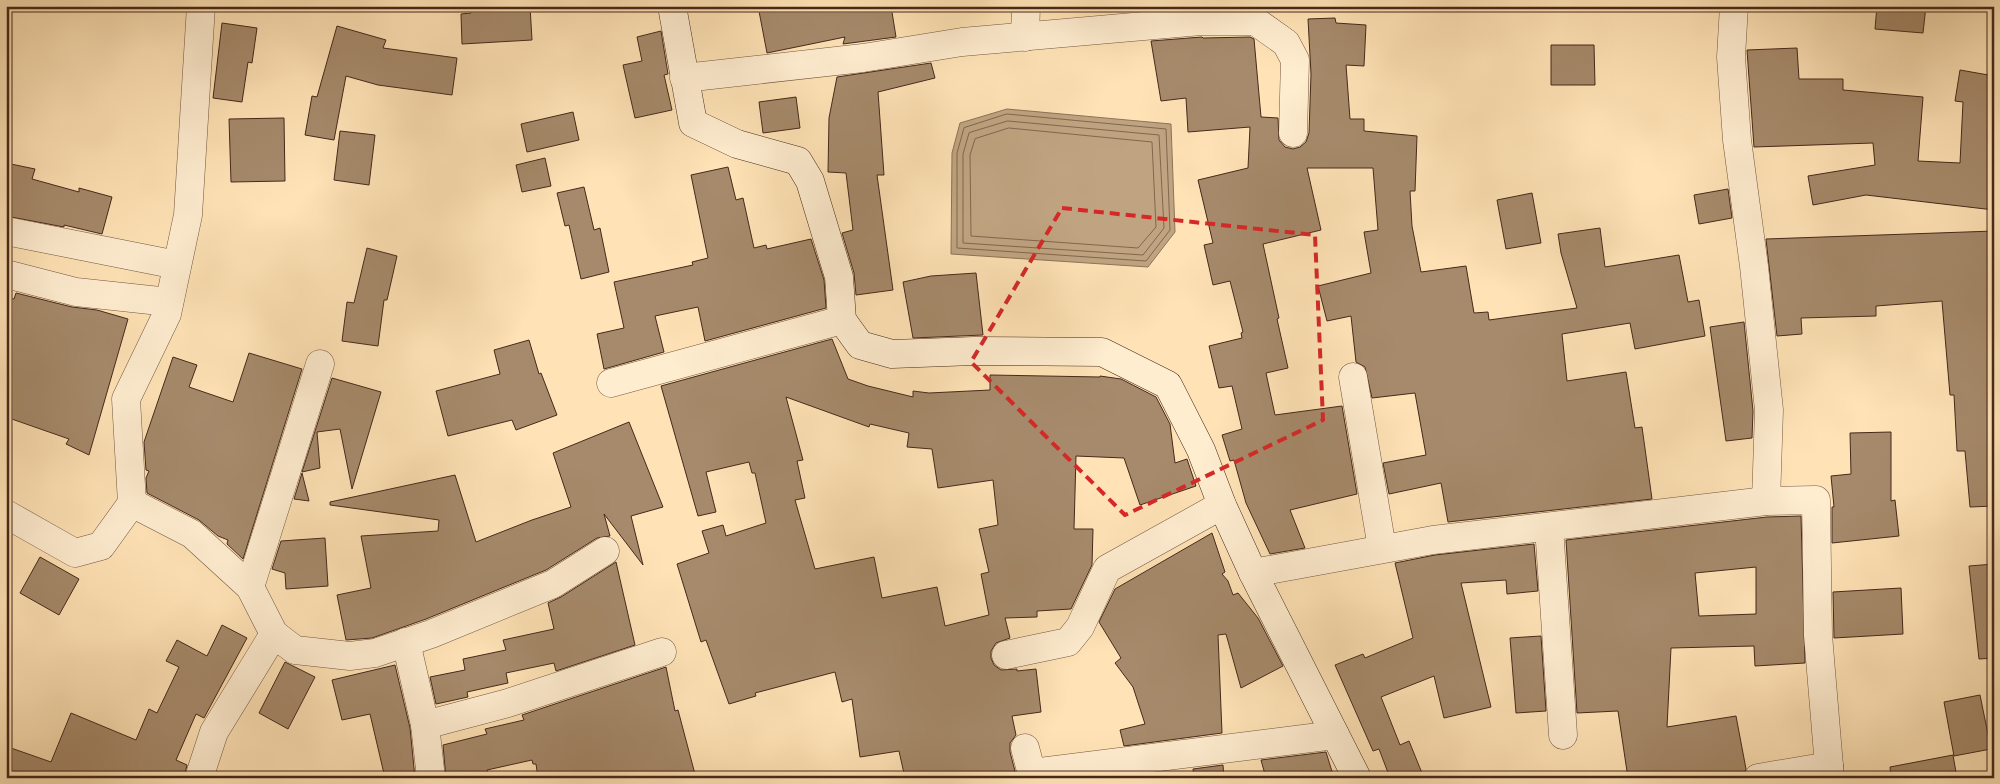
<svg xmlns="http://www.w3.org/2000/svg" width="2000" height="784" viewBox="0 0 2000 784" font-family="'IM FELL English',serif">
  <style>
    .water { fill: #c0a481; stroke: #8f7358 }
    .lines { fill: none; stroke-linecap: round; stroke-linejoin: round }
    .shore { stroke: #83664e; stroke-width: 1 }
    .building { fill: #a68a6b; stroke: #46291a; fill-rule: evenodd }
    .street-casing { stroke: #745841; stroke-width: 29 }
    .secondary-casing { stroke: #46291a; stroke-width: 29 }
    .street { stroke: #ffedd0; stroke-width: 28 }
    .secondary { stroke: #ffedd0; stroke-width: 28 }
    .marked { fill: none; stroke: #d62828; stroke-width: 4; stroke-dasharray: 10 6; stroke-linejoin: round }
  </style>
  <rect width="100%" height="100%" fill="#ffe3b6"/>
  <filter id="stains"><feTurbulence type="fractalNoise" baseFrequency=".004" numOctaves="4"/><feColorMatrix values="0 0 0 0 .2 0 0 0 0 .09 0 0 0 0 .02 0 0 0 .5 -.17"/></filter>
  <radialGradient id="worn" r=".72"><stop offset=".6" stop-color="#630" stop-opacity="0"/><stop offset="1" stop-color="#630" stop-opacity=".3"/></radialGradient>
  <path class="water" d="M 1007,109 L 1171,124 L 1175,232 L 1148,267 L 951,254 L 952,153 L 960,123 Z"/>
  <g class="lines">
    <g class="shore">
      <path d="M 1007,114 L 1166,129 L 1170,230 L 1146,261 L 957,248 L 957,153 L 964,128 Z"/>
      <path d="M 1008,121 L 1159,135 L 1164,228 L 1143,255 L 963,243 L 963,154 L 969,133 Z"/>
      <path d="M 1009,128 L 1152,142 L 1156,227 L 1138,248 L 971,236 L 970,155 L 975,139 Z"/>
    </g>
  </g>
  <g class="building">
    <path d="M 471,6 L 530,6 L 532,40 L 462,44 L 461,14 L 471,13 Z"/>
    <path d="M 758,6 L 891,6 L 896,37 L 843,44 L 845,37 L 767,53 Z"/>
    <path d="M 1146,6 L 1190,6 L 1147,10 Z"/>
    <path d="M 1877,6 L 1926,6 L 1923,33 L 1875,29 Z"/>
    <path d="M 1335,18 L 1336,23 L 1366,25 L 1364,66 L 1346,65 L 1350,119 L 1364,119 L 1364,131 L 1417,136 L 1415,191 L 1410,191 L 1412,226 L 1421,272 L 1466,266 L 1474,313 L 1488,312 L 1489,320 L 1577,308 L 1561,253 L 1558,234 L 1600,228 L 1605,267 L 1679,255 L 1688,302 L 1699,300 L 1705,336 L 1635,349 L 1630,323 L 1562,334 L 1567,381 L 1626,372 L 1635,428 L 1642,427 L 1652,499 L 1448,522 L 1441,483 L 1389,494 L 1383,463 L 1426,455 L 1415,393 L 1372,398 L 1365,367 L 1356,362 L 1351,316 L 1327,321 L 1318,286 L 1371,273 L 1364,232 L 1378,230 L 1373,168 L 1307,168 L 1321,230 L 1263,244 L 1279,318 L 1277,319 L 1288,368 L 1266,373 L 1275,415 L 1342,406 L 1357,494 L 1290,510 L 1305,548 L 1270,554 L 1246,503 L 1234,460 L 1230,461 L 1222,435 L 1242,429 L 1232,386 L 1219,388 L 1209,346 L 1242,338 L 1241,333 L 1243,332 L 1230,281 L 1213,285 L 1204,245 L 1213,243 L 1198,180 L 1248,168 L 1250,127 L 1188,132 L 1186,98 L 1161,101 L 1151,41 L 1202,37 L 1203,38 L 1250,37 L 1254,39 L 1261,117 L 1278,118 L 1279,140 L 1285,147 L 1293,149 L 1300,147 L 1306,142 L 1309,133 L 1311,74 L 1308,19 Z"/>
    <path d="M 222,23 L 257,28 L 252,63 L 248,62 L 242,102 L 213,98 Z"/>
    <path d="M 337,26 L 386,40 L 383,48 L 457,58 L 452,95 L 378,85 L 346,76 L 334,140 L 305,135 L 312,96 L 317,97 Z"/>
    <path d="M 661,31 L 668,74 L 664,75 L 672,110 L 635,118 L 623,65 L 642,61 L 637,37 Z"/>
    <path d="M 1551,45 L 1594,45 L 1595,85 L 1551,85 Z"/>
    <path d="M 1797,48 L 1799,79 L 1843,79 L 1843,90 L 1923,97 L 1918,161 L 1960,163 L 1963,102 L 1955,101 L 1960,70 L 1994,76 L 1989,123 L 1994,123 L 1994,210 L 1866,195 L 1813,205 L 1808,176 L 1875,165 L 1873,143 L 1754,147 L 1747,50 Z"/>
    <path d="M 931,63 L 935,78 L 878,92 L 884,175 L 877,175 L 893,290 L 856,295 L 854,273 L 842,233 L 853,230 L 846,173 L 828,172 L 829,118 L 837,77 Z"/>
    <path d="M 796,97 L 800,128 L 763,133 L 759,102 Z"/>
    <path d="M 573,112 L 579,140 L 527,152 L 521,124 Z"/>
    <path d="M 284,118 L 285,181 L 231,182 L 229,119 Z"/>
    <path d="M 340,131 L 375,135 L 369,185 L 334,180 Z"/>
    <path d="M 545,158 L 551,186 L 522,192 L 516,165 Z"/>
    <path d="M 6,163 L 35,169 L 32,179 L 79,192 L 79,188 L 112,197 L 102,234 L 64,225 L 64,227 L 6,216 Z"/>
    <path d="M 728,167 L 736,200 L 743,198 L 754,248 L 766,245 L 767,249 L 811,239 L 824,280 L 826,308 L 705,341 L 698,307 L 655,316 L 664,352 L 604,369 L 597,334 L 624,328 L 614,282 L 693,265 L 692,262 L 708,258 L 691,175 Z"/>
    <path d="M 584,187 L 594,230 L 600,228 L 609,272 L 581,279 L 569,225 L 565,226 L 557,193 Z"/>
    <path d="M 1728,189 L 1732,218 L 1699,224 L 1694,195 Z"/>
    <path d="M 1532,193 L 1541,243 L 1506,249 L 1497,200 Z"/>
    <path d="M 1994,231 L 1994,266 L 1990,266 L 1991,335 L 1994,335 L 1994,506 L 1970,507 L 1965,451 L 1957,451 L 1954,395 L 1950,395 L 1942,301 L 1876,306 L 1876,316 L 1801,318 L 1802,334 L 1777,336 L 1766,239 Z"/>
    <path d="M 367,248 L 397,256 L 387,300 L 384,300 L 378,346 L 342,341 L 347,302 L 354,303 Z"/>
    <path d="M 976,273 L 983,335 L 913,338 L 903,282 L 931,276 Z"/>
    <path d="M 16,293 L 72,307 L 97,310 L 128,319 L 89,455 L 66,444 L 69,439 L 6,417 L 6,297 L 14,299 Z"/>
    <path d="M 1744,322 L 1753,411 L 1752,438 L 1726,441 L 1710,327 Z"/>
    <path d="M 832,339 L 848,379 L 868,386 L 913,397 L 913,391 L 929,393 L 990,390 L 990,375 L 1100,377 L 1100,376 L 1121,379 L 1156,397 L 1170,424 L 1175,463 L 1187,459 L 1196,486 L 1140,505 L 1124,458 L 1076,456 L 1074,529 L 1093,529 L 1092,565 L 1071,609 L 1037,611 L 1037,617 L 1005,618 L 1010,638 L 996,643 L 991,651 L 991,658 L 994,665 L 1001,670 L 1017,669 L 1017,671 L 1036,669 L 1041,712 L 1012,716 L 1016,735 L 1010,743 L 1010,752 L 1016,775 L 1002,778 L 905,778 L 899,751 L 860,757 L 852,699 L 842,702 L 835,672 L 755,693 L 756,696 L 729,704 L 706,640 L 701,642 L 677,564 L 709,553 L 702,531 L 723,525 L 726,536 L 766,523 L 755,473 L 752,473 L 749,462 L 706,472 L 716,512 L 698,516 L 661,386 ZM 786,397 L 869,427 L 870,424 L 909,433 L 907,447 L 932,449 L 938,488 L 993,480 L 998,525 L 979,529 L 989,572 L 981,574 L 989,615 L 945,626 L 937,587 L 882,598 L 874,557 L 815,569 L 795,500 L 805,498 L 797,461 L 803,460 Z"/>
    <path d="M 529,340 L 539,374 L 541,373 L 557,415 L 516,430 L 512,420 L 448,436 L 436,391 L 500,374 L 494,350 Z"/>
    <path d="M 249,353 L 302,369 L 243,559 L 227,544 L 228,540 L 218,536 L 199,520 L 147,493 L 146,478 L 149,471 L 146,470 L 144,442 L 173,357 L 197,365 L 189,387 L 233,402 Z"/>
    <path d="M 332,378 L 381,392 L 352,489 L 340,429 L 317,432 L 320,468 L 302,472 Z"/>
    <path d="M 629,422 L 663,507 L 631,516 L 643,565 L 604,514 L 610,536 L 597,538 L 546,570 L 426,619 L 372,638 L 346,640 L 337,595 L 371,588 L 361,536 L 438,531 L 439,520 L 330,505 L 330,502 L 455,475 L 476,542 L 532,520 L 571,507 L 553,453 Z"/>
    <path d="M 1891,432 L 1891,501 L 1895,500 L 1899,536 L 1832,543 L 1832,507 L 1834,507 L 1831,476 L 1851,474 L 1850,433 Z"/>
    <path d="M 302,473 L 309,501 L 294,499 Z"/>
    <path d="M 1801,516 L 1805,663 L 1755,666 L 1754,646 L 1671,648 L 1667,727 L 1736,716 L 1746,769 L 1743,778 L 1628,778 L 1618,711 L 1577,713 L 1566,540 L 1767,517 ZM 1756,567 L 1756,614 L 1699,616 L 1695,573 Z"/>
    <path d="M 1212,533 L 1225,572 L 1222,574 L 1228,581 L 1233,595 L 1238,593 L 1258,618 L 1283,666 L 1241,688 L 1226,634 L 1218,635 L 1222,733 L 1124,746 L 1120,730 L 1145,724 L 1133,687 L 1115,663 L 1121,658 L 1099,622 L 1115,589 Z"/>
    <path d="M 325,538 L 328,586 L 286,589 L 285,573 L 272,569 L 281,541 Z"/>
    <path d="M 1534,544 L 1538,591 L 1507,594 L 1506,580 L 1461,583 L 1491,707 L 1444,718 L 1434,676 L 1381,697 L 1400,745 L 1409,741 L 1424,778 L 1390,778 L 1379,749 L 1373,751 L 1335,665 L 1363,654 L 1365,658 L 1413,638 L 1395,563 L 1435,555 Z"/>
    <path d="M 40,557 L 79,579 L 59,615 L 20,593 Z"/>
    <path d="M 616,562 L 635,645 L 556,671 L 554,663 L 506,673 L 508,683 L 467,692 L 468,697 L 436,704 L 430,677 L 465,670 L 463,659 L 506,650 L 503,640 L 554,629 L 548,603 L 561,597 Z"/>
    <path d="M 1994,564 L 1994,658 L 1979,659 L 1969,566 Z"/>
    <path d="M 1901,588 L 1903,634 L 1834,638 L 1833,592 Z"/>
    <path d="M 222,625 L 247,638 L 204,718 L 196,714 L 176,760 L 187,765 L 184,778 L 6,778 L 6,762 L 11,748 L 51,762 L 71,713 L 136,740 L 149,709 L 157,713 L 179,667 L 166,661 L 177,640 L 207,656 Z"/>
    <path d="M 1541,636 L 1546,711 L 1516,713 L 1510,638 Z"/>
    <path d="M 285,662 L 315,677 L 288,729 L 259,713 Z"/>
    <path d="M 395,665 L 410,728 L 415,778 L 385,778 L 370,714 L 342,720 L 332,680 Z"/>
    <path d="M 666,667 L 675,711 L 678,710 L 696,778 L 538,778 L 536,764 L 533,764 L 532,760 L 487,770 L 488,778 L 446,778 L 443,745 L 487,734 L 485,729 L 524,720 L 522,715 Z"/>
    <path d="M 1980,695 L 1991,749 L 1954,756 L 1944,702 Z"/>
    <path d="M 1326,752 L 1334,778 L 1266,778 L 1261,760 Z"/>
    <path d="M 1953,755 L 1957,778 L 1891,778 L 1890,767 Z"/>
    <path d="M 1223,765 L 1224,778 L 1194,778 L 1193,769 Z"/>
  </g>
  <g class="lines">
    <g class="street-casing">
      <g id="street">
        <path d="M 1734,6 L 1731,57 L 1737,140 L 1754,266 L 1769,410 L 1766,501"/>
        <path d="M 1025,37 L 1026,6"/>
        <path d="M 684,78 L 863,58 L 962,42 L 1201,21 L 1255,21 L 1286,43 L 1295,60 L 1293,133"/>
        <path d="M 6,231 L 177,265"/>
        <path d="M 6,274 L 76,292 L 169,302"/>
        <path d="M 1353,377 L 1382,548"/>
        <path d="M 611,383 L 842,320"/>
        <path d="M 132,503 L 192,534 L 250,587 L 274,634 L 295,650 L 350,656 L 375,653 L 431,634 L 553,584 L 605,551"/>
        <path d="M 6,514 L 75,553 L 101,546 L 132,503 L 126,399 L 167,314 L 188,215 L 201,6"/>
        <path d="M 1549,527 L 1563,735"/>
        <path d="M 1253,573 L 1433,540 L 1766,501 L 1816,500 L 1818,635 L 1829,766"/>
        <path d="M 250,587 L 320,364"/>
        <path d="M 406,642 L 425,725 L 431,778"/>
        <path d="M 1006,655 L 1068,642 L 1080,627 L 1107,569 L 1222,505"/>
        <path d="M 425,725 L 508,703 L 662,652"/>
        <path d="M 1025,748 L 1033,778"/>
        <path d="M 1032,773 L 1335,735"/>
        <path d="M 199,778 L 214,732 L 274,634"/>
        <path d="M 1758,778 L 1829,766 L 1829,778"/>
      </g>
    </g>
    <g class="secondary-casing">
      <path id="secondary" d="M 672,6 L 693,123 L 737,144 L 798,161 L 810,181 L 839,277 L 842,320 L 860,345 L 892,354 L 974,351 L 1102,352 L 1168,385 L 1201,450 L 1222,505 L 1253,573 L 1357,778"/>
    </g>
    <use href="#street" class="street"/>
    <use href="#secondary" class="secondary"/>
  </g>
  <path class="marked" d="M 1062,208 L 1315,235 L 1323,420 L 1125,515 L 971,362 Z"/>
  <rect width="2000" height="784" fill="none" stroke="#ffe3b6" stroke-width="25"/>
  <rect x="8" y="8" width="1985" height="769" fill="none" stroke="#46291a" stroke-width="2.5"/>
  <rect x="12" y="12" width="1975" height="759" fill="none" stroke="#46291a"/>
  <rect width="100%" height="100%" filter="url(#stains)"/>
  <rect width="100%" height="100%" fill="url(#worn)"/>
</svg>
